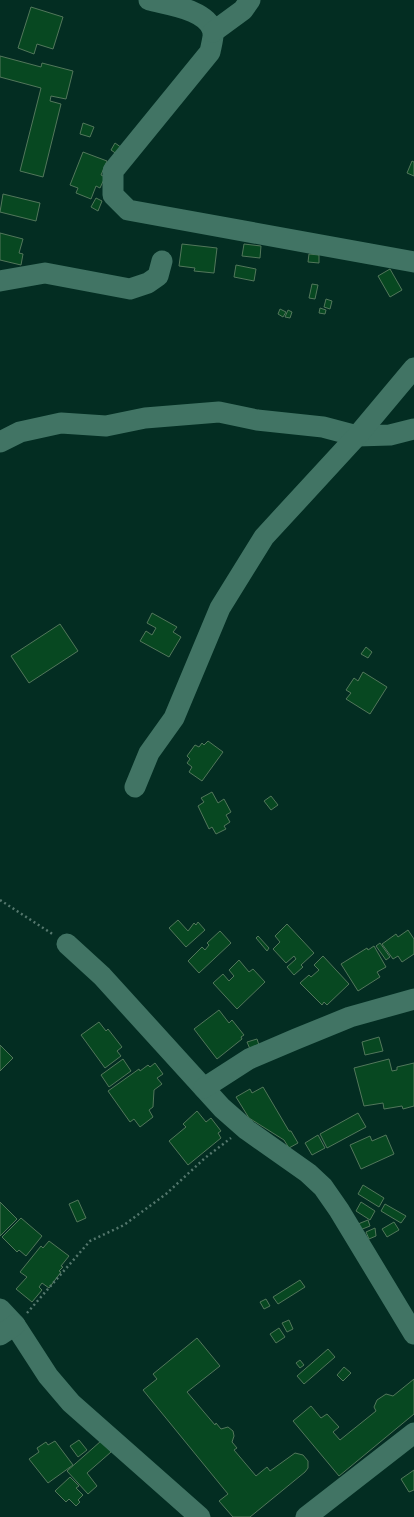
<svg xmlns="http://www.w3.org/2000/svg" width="414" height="1517" viewBox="0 0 414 1517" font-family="'IBM Plex Serif',serif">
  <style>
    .building { fill: #074821; stroke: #52775b }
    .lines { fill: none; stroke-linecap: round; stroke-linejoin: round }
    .path { stroke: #54776d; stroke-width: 2.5; stroke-dasharray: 2 3; stroke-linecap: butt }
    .minor { stroke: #417464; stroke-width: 21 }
  </style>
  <rect width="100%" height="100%" fill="#032d22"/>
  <g class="building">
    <path d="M 31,7 L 63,17 L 53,49 L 37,44 L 34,54 L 18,48 Z"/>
    <path d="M 0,56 L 41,67 L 42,63 L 73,71 L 66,99 L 51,96 L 50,101 L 61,104 L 43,177 L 20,171 L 41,88 L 0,77 Z"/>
    <path d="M 83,123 L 94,127 L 90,137 L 80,134 Z"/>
    <path d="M 115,143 L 125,150 L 121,157 L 111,150 Z"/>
    <path d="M 83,152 L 107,161 L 101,175 L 105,177 L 100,188 L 96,186 L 91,199 L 76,193 L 78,188 L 70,185 Z"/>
    <path d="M 412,161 L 414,162 L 414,176 L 407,173 Z"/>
    <path d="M 3,194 L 40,203 L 36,221 L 0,212 Z"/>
    <path d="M 96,198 L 102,201 L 98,211 L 91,207 Z"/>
    <path d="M 0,233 L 23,239 L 19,253 L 23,254 L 21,265 L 0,260 Z"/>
    <path d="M 182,244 L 217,248 L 214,273 L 194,271 L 195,268 L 179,266 Z"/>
    <path d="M 244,244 L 261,246 L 260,258 L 242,256 Z"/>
    <path d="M 309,254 L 319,255 L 319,263 L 308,262 Z"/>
    <path d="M 236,265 L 256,269 L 254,281 L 234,277 Z"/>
    <path d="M 390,269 L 402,290 L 390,297 L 378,276 Z"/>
    <path d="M 312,284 L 318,285 L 315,299 L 309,298 Z"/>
    <path d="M 326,299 L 332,301 L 330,309 L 324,307 Z"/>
    <path d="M 320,308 L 326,310 L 325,314 L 319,313 Z"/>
    <path d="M 280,309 L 286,312 L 283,317 L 278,314 Z"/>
    <path d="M 288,310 L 292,312 L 290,318 L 285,317 Z"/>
    <path d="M 152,613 L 177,627 L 173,632 L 181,637 L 169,657 L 140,641 L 146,631 L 152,635 L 156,628 L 147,623 Z"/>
    <path d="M 60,624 L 78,651 L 29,683 L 11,656 Z"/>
    <path d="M 366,647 L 372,652 L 368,658 L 361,654 Z"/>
    <path d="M 363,672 L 387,687 L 370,714 L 346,699 L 351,693 L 346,690 L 354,678 L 358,681 Z"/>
    <path d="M 208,741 L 223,752 L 202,781 L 189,772 L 192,767 L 187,763 L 190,759 L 187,756 L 195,745 L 199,747 L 202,743 L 204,745 Z"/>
    <path d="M 212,792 L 218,803 L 224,799 L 231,812 L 226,815 L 230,822 L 224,826 L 226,829 L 216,834 L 212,827 L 209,829 L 198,806 L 204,802 L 201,798 Z"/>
    <path d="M 271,796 L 278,805 L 271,810 L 264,801 Z"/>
    <path d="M 178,920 L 188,931 L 194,923 L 196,925 L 198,922 L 205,930 L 186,947 L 169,928 Z"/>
    <path d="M 287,924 L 314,953 L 301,965 L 303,967 L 294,975 L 287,967 L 296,959 L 294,956 L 286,963 L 273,949 L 280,942 L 275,936 Z"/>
    <path d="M 408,930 L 414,939 L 414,954 L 402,962 L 398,956 L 393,959 L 382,944 L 396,934 L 398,937 Z"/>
    <path d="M 220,931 L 231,943 L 199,973 L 188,961 L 202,947 L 205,950 L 209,945 L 207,943 Z"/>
    <path d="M 258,936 L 269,948 L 267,951 L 256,938 Z"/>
    <path d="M 380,943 L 390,957 L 386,960 L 376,946 Z"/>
    <path d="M 374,946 L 386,967 L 377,972 L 380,977 L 358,991 L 341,964 L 367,948 L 368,950 Z"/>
    <path d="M 323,956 L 349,984 L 327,1005 L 324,1002 L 322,1005 L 300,983 L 309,975 L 311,977 L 319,970 L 314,965 Z"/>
    <path d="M 239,960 L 249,972 L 253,969 L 265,982 L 237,1009 L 213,983 L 223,974 L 229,981 L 234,976 L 229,970 Z"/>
    <path d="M 219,1010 L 229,1023 L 232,1020 L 244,1035 L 241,1037 L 242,1039 L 217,1059 L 194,1029 Z"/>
    <path d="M 99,1022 L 106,1031 L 108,1029 L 122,1047 L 117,1051 L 121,1056 L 105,1068 L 81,1035 Z"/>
    <path d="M 379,1037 L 383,1051 L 365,1055 L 362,1042 Z"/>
    <path d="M 257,1039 L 259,1045 L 250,1049 L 247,1042 Z"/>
    <path d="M 0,1045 L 13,1058 L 0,1071 Z"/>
    <path d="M 123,1059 L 131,1071 L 109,1087 L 101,1075 Z"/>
    <path d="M 389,1059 L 392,1071 L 397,1070 L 397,1067 L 414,1063 L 414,1106 L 403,1109 L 402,1106 L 384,1109 L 383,1103 L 364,1106 L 354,1068 Z"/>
    <path d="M 155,1063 L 163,1074 L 157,1078 L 162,1084 L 154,1090 L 153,1107 L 149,1110 L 153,1117 L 140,1127 L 134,1119 L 130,1122 L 108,1091 L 139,1069 L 140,1071 L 148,1065 L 150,1067 Z"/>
    <path d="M 263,1087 L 289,1131 L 291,1131 L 298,1143 L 289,1148 L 284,1140 L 249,1118 L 236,1097 L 250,1089 L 252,1093 Z"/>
    <path d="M 197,1111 L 206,1122 L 211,1118 L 221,1131 L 218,1133 L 221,1138 L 188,1165 L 169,1141 L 186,1127 L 183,1124 Z"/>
    <path d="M 358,1113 L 366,1127 L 327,1148 L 320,1134 Z"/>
    <path d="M 318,1135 L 325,1148 L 312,1155 L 305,1143 Z"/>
    <path d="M 386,1135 L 394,1154 L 361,1169 L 350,1145 L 370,1136 L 372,1141 Z"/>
    <path d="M 363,1185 L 384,1198 L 379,1207 L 358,1194 Z"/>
    <path d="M 78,1200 L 86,1218 L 77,1222 L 69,1204 Z"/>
    <path d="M 0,1202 L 17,1219 L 0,1236 Z"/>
    <path d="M 361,1202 L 375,1211 L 370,1220 L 356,1211 Z"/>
    <path d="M 385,1204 L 406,1216 L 401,1223 L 381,1211 Z"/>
    <path d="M 21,1218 L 42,1236 L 26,1256 L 19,1250 L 17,1252 L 2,1237 Z"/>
    <path d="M 368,1220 L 370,1226 L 360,1230 L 358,1224 Z"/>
    <path d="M 394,1222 L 399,1230 L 387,1237 L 382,1229 Z"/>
    <path d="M 375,1228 L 376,1236 L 369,1239 L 366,1232 Z"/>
    <path d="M 49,1241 L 69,1256 L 61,1266 L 63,1267 L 59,1271 L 61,1272 L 49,1288 L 42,1283 L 39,1287 L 42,1290 L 32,1302 L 16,1289 L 27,1277 L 20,1272 L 41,1246 L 43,1248 Z"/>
    <path d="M 300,1280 L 305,1287 L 278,1304 L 273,1297 Z"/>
    <path d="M 266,1299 L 270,1306 L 264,1309 L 260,1302 Z"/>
    <path d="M 289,1320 L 293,1329 L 287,1332 L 282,1323 Z"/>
    <path d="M 279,1328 L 285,1337 L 276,1343 L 270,1334 Z"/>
    <path d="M 197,1338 L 220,1366 L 187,1392 L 215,1425 L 216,1423 L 221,1429 L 228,1427 L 233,1431 L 234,1436 L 232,1442 L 237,1448 L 234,1450 L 256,1476 L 267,1467 L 270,1471 L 295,1453 L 303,1455 L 308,1461 L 308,1468 L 305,1472 L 250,1517 L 233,1517 L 219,1501 L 228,1494 L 143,1390 L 157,1379 L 153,1374 Z"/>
    <path d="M 328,1349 L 335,1357 L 304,1384 L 297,1376 Z"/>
    <path d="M 300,1360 L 304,1365 L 300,1368 L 296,1363 Z"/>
    <path d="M 344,1367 L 351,1373 L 343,1381 L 337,1375 Z"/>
    <path d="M 414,1379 L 414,1414 L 339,1476 L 293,1421 L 311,1406 L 321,1418 L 327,1414 L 339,1427 L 333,1432 L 340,1440 L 376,1411 L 374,1407 L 377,1400 L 386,1394 L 393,1396 Z"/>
    <path d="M 79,1440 L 87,1450 L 78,1457 L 70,1446 Z"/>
    <path d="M 55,1441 L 73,1465 L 48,1483 L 29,1459 L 39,1452 L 37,1448 L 46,1442 L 48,1445 Z"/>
    <path d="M 101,1441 L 111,1452 L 87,1473 L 97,1486 L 88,1494 L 67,1471 Z"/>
    <path d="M 414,1470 L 414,1490 L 409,1492 L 401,1479 Z"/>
    <path d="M 70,1477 L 79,1486 L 76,1488 L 83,1495 L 78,1500 L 80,1502 L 76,1506 L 69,1499 L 66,1502 L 55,1491 Z"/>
  </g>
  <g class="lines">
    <g class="path">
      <path d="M 0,900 L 54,935"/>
      <path d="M 27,1313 L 90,1241 L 124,1225 L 166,1194 L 205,1158 L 231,1138"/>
    </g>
    <g class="minor">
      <path d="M 149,0 C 167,5 207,9 213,31 C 214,37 211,46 210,52 L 113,171 L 113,195 L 128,210 L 414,262"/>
      <path d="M 213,32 L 243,10 L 250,0"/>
      <path d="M 0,281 L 45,273 L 130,289 L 148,283 L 158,276 L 162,261"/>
      <path d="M 0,442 L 20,432 L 61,423 L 106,426 L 145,418 L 219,412 L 257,420 L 323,427 L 357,436 L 390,435 L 414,429"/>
      <path d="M 135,787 L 149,753 L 174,718 L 220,608 L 264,537 L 357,436 L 414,368"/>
      <path d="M 67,944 L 102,976 L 222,1108 L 247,1130 L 308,1173 L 323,1187 L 339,1210 L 414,1334"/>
      <path d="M 204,1088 L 249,1059 L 296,1039 L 350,1017 L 414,999"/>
      <path d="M 0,1309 L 15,1325 L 48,1376 L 71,1403 L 200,1517"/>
      <path d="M 0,1335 L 15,1325"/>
      <path d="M 306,1517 L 414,1433"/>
    </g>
  </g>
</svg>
